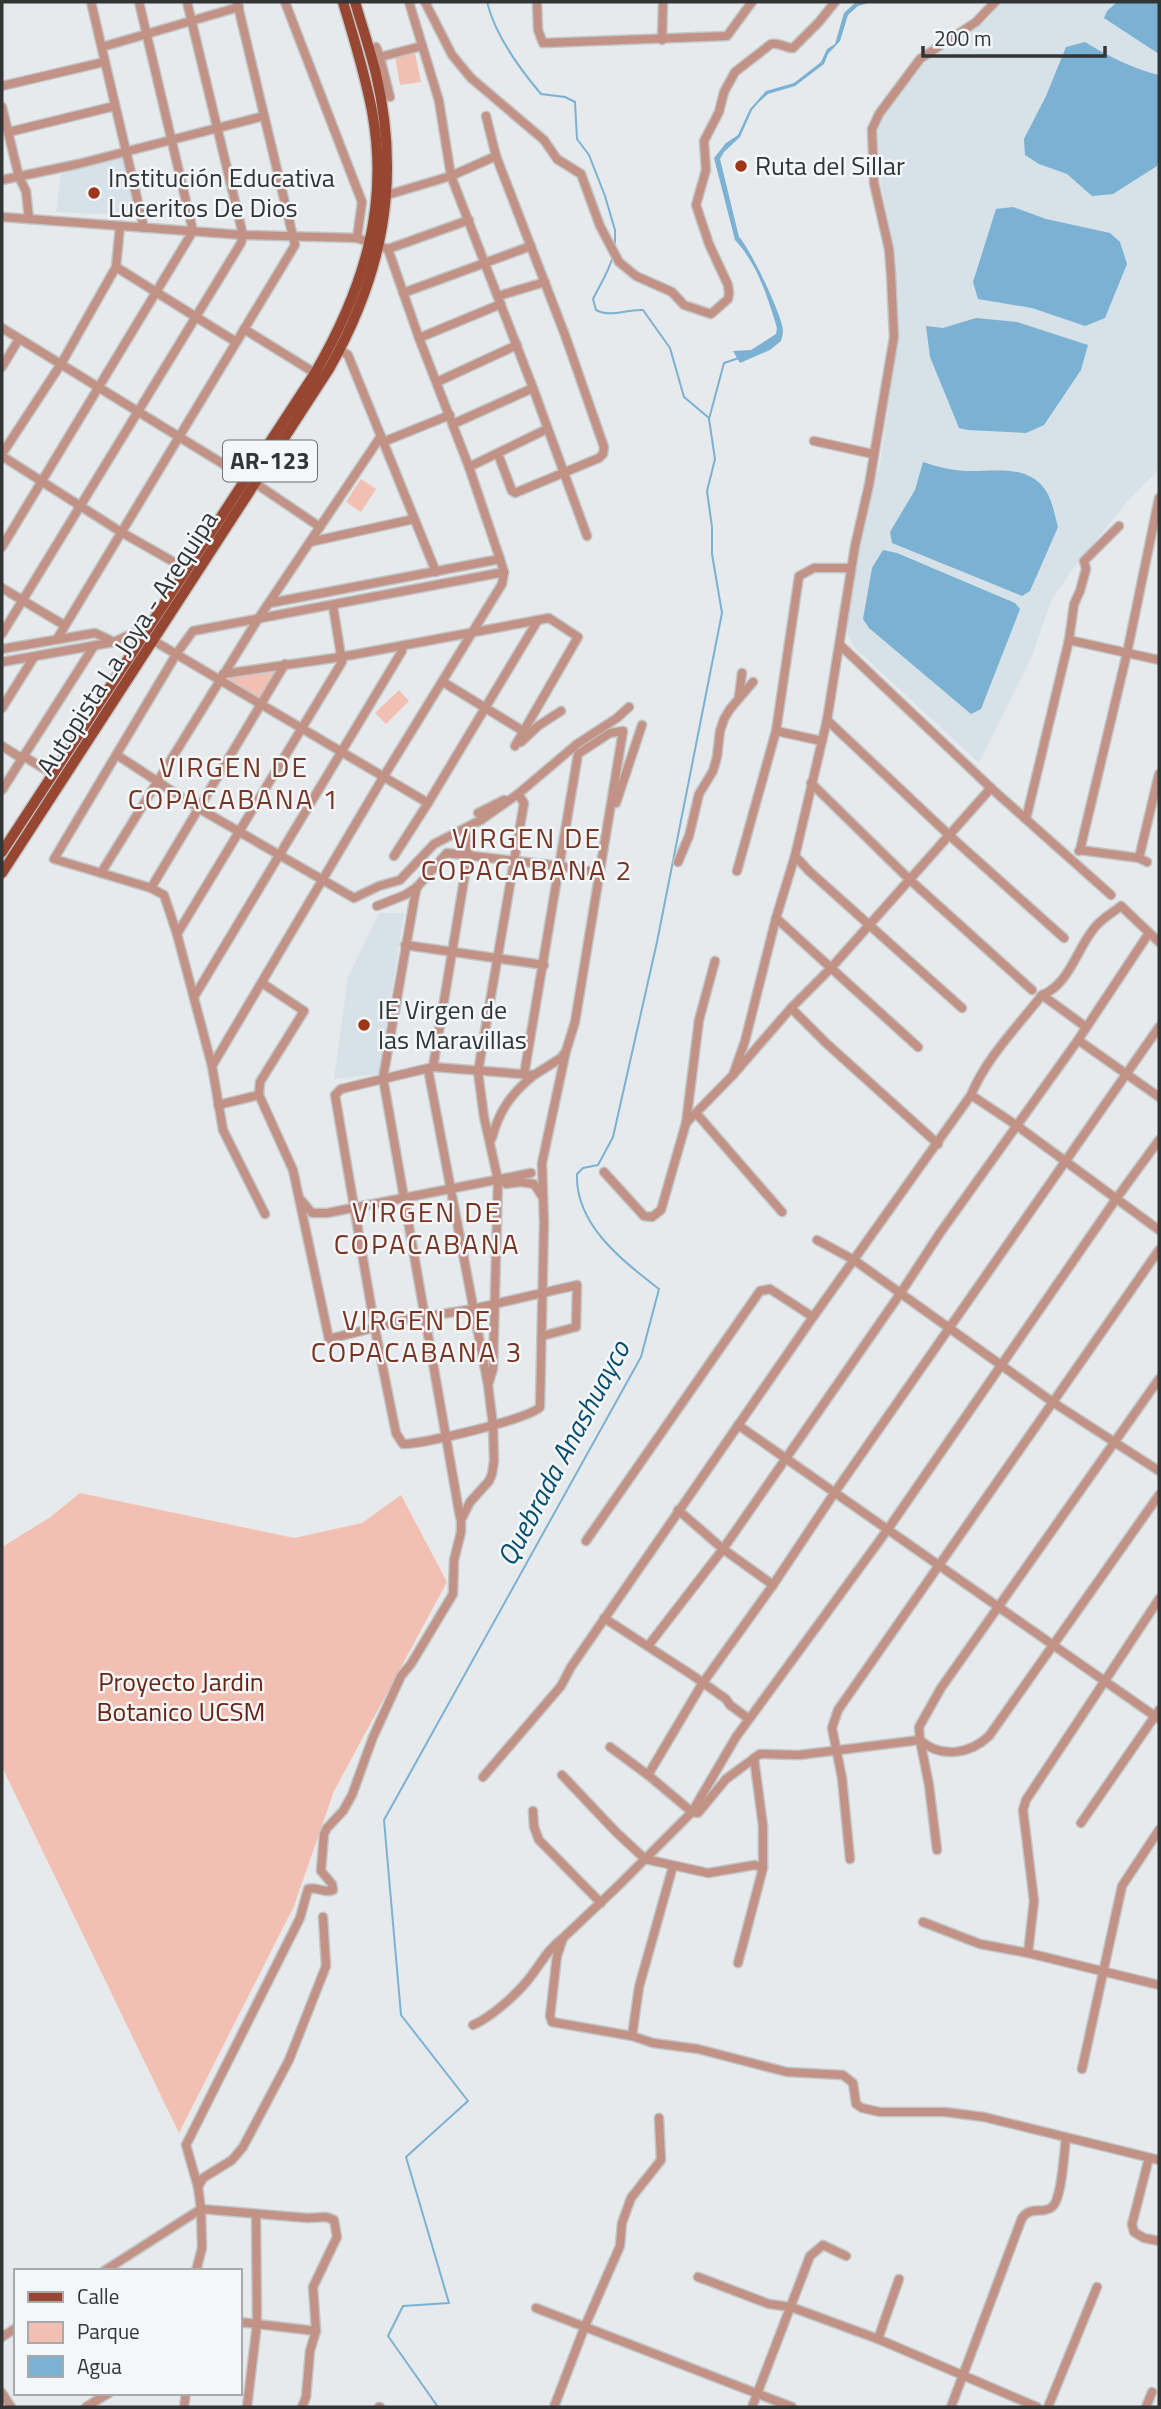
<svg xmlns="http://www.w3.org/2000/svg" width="1161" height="2409" viewBox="0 0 1161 2409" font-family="'Titillium Web',sans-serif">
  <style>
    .built { fill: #d6e1e8 }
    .green { fill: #f2c0b2 }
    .water { fill: #7bb1d2 }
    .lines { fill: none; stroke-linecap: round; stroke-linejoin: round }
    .stream { stroke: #7bb1d2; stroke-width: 2 }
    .minor-casing { stroke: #c3c6c7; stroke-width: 11 }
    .major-casing { stroke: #c3c6c7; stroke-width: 13 }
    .minor { stroke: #c19285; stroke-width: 8 }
    .major { stroke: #974631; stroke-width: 10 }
    .poi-dot { fill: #9e3618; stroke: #f4f7fa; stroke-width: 2.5 }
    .labels { text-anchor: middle; stroke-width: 5; stroke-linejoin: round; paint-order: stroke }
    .shield { fill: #f4f7fa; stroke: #6d6f70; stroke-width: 2 }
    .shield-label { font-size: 24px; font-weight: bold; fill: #333535 }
    .poi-label { font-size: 26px; fill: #333535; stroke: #f4f7fa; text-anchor: start }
    .street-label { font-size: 26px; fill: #333535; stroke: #f4f7fa }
    .park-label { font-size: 26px; fill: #692411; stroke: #f4f7fa }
    .neighbourhood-label { font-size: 28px; letter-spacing: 2px; fill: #783422; stroke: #f4f7fa }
    .water-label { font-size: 28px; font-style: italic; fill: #054e6e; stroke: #f4f7fa }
  </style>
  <rect width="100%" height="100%" fill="#e7eaec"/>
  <g class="built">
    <path d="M 999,2 L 1159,2 L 1159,462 L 1156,472 L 1127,502 L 1072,570 L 1051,601 L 1032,656 L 979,763 L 855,648 L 848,635 L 847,624 L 862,537 L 881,457 L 898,337 L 887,214 L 878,169 L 878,129 L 882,114 L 917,68 L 989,19 Z"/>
    <path d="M 122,157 L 136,216 L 56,212 L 61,174 Z"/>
    <path d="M 379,913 L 404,913 L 379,1074 L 334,1079 L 348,977 Z"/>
  </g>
  <g class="green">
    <path d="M 415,53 L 421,82 L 400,85 L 395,56 Z"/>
    <path d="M 361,479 L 376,489 L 361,512 L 346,502 Z"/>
    <path d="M 274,672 L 259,698 L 226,677 Z"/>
    <path d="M 399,690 L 409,701 L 386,724 L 375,713 Z"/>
    <path d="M 80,1493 L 294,1538 L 362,1523 L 401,1495 L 447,1582 L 334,1791 L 294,1906 L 179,2133 L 2,1767 L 2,1547 L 49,1518 Z"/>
  </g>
  <g class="water">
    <path d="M 856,2 L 872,2 L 858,6 L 848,15 L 840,41 L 828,54 L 824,64 L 795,86 L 768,94 L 759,102 L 752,110 L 740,137 L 724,152 L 720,159 L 739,237 C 750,248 782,315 783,330 C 783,334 782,338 781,341 L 770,350 L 740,363 L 733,351 L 751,350 L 776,334 L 777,328 C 768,298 757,263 735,240 L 714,158 L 726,143 L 738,135 L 750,109 L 766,91 L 794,83 L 821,62 L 827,49 L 835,44 L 844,13 Z"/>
    <path d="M 1117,2 L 1159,2 L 1159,54 L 1104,18 L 1107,11 Z"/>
    <path d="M 1085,42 C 1108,56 1133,69 1159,75 L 1159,160 L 1157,166 L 1113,194 L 1092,196 L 1067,174 L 1039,164 L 1025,155 L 1024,139 L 1046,96 L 1066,47 Z"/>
    <path d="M 1013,207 L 1046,219 L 1110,233 L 1120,242 L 1127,264 L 1105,318 L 1085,326 L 1032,308 L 978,299 L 973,282 L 996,209 Z"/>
    <path d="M 976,318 L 1017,322 L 1088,345 L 1081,370 L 1044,425 L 1026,433 L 968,430 L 959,428 L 930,357 L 926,326 L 943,328 Z"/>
    <path d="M 923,462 C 938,467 950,470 966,471 C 993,472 1028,463 1046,491 C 1052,500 1055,516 1058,527 L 1030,591 L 1022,596 L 892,543 L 890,532 L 915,490 Z"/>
    <path d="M 883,550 L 897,553 L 1015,603 L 1020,609 L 981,709 L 971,714 L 869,628 L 863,619 L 872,568 Z"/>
  </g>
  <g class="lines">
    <g class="stream">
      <path d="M 487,2 C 495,35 519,68 541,94 L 565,97 L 575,102 L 577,139 L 589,155 L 605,196 L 615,230 L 615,247"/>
      <path d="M 613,256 C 609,271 600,285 593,299 L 596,310 C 611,318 626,309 643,310 L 670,348 L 684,397 L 709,418"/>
      <path d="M 438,2407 L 388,2336 L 403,2306 L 449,2303 L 406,2157 L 468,2101 L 401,2015 L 384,1820 L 641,1357 L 659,1289 C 623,1261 575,1225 577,1174 L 583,1168 L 598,1165 L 613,1137 L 657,942 L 722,613 L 712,554 L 712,527 L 707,491 L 715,459 L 709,419 L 724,363 L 739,358"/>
    </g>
    <g class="minor-casing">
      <g id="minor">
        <path d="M 91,2 L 144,228"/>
        <path d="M 285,2 L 362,202 L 357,238"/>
        <path d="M 409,2 L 439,101 L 451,176 L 533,388 L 453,424"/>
        <path d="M 425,2 L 452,55 L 471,78 L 544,140 L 557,159 L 581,174 L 600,226 L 619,262 L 636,276 L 672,292 L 684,305 L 711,314 L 728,299 L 729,293 L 728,285 L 709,244 L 696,205 L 706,170 L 704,141 L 719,112 L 724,92 L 735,72 L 771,44 C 779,42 785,48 793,48 L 819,22 L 835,2"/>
        <path d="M 537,2 L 538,30 L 543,43 L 727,36 L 752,2"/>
        <path d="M 662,40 L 663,2"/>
        <path d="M 102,47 L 239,7"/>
        <path d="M 376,47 L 380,57"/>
        <path d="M 2,86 L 104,62"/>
        <path d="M 390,97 L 380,57 L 422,46"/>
        <path d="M 2,107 L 19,177 L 26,191 L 29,219"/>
        <path d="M 486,116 L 496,156 L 565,335 L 604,447 L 603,454 L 599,458 L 515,493 L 512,491 L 498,454"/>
        <path d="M 9,132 L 115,106"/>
        <path d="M 2,180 L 78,164 L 264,116"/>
        <path d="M 387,195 L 451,176 L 496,156"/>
        <path d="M 2,217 L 243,235 L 357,238 L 388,249 L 469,220"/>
        <path d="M 116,267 L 236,342"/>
        <path d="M 403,293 L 531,246"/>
        <path d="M 498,296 L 545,282"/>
        <path d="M 2,328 L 246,478"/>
        <path d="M 244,329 L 315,373"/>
        <path d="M 419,338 L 501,304"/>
        <path d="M 340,350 L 348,355 L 436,572"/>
        <path d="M 2,367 L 19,339"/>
        <path d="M 437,382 L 517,345"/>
        <path d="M 533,388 L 587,536"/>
        <path d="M 814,441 L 873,454"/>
        <path d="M 383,442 L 450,415"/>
        <path d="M 2,454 L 61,364 L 116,267 L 120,226"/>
        <path d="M 2,456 L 121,532 L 186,569"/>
        <path d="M 469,467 L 547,429"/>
        <path d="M 255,483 L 320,527"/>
        <path d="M 310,542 L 414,519"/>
        <path d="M 2,547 L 193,231 L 139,2"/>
        <path d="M 2,588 L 64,625"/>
        <path d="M 270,603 L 500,559"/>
        <path d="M 2,634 L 241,243 L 243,235 L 187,2"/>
        <path d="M 57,639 L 295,245 L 237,2"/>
        <path d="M 1069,640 L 1159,660"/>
        <path d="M 154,641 L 428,803 L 394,856"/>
        <path d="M 840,645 L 991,788 L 1111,895"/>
        <path d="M 2,649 L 95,633 L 114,642"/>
        <path d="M 2,662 L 114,642 L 151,625"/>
        <path d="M 223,674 L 341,657 L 549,618 L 578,637 L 515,746"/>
        <path d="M 443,682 L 523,731"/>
        <path d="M 739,696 L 742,673"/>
        <path d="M 2,708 L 34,657"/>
        <path d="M 827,720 L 949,835 L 1064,938"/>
        <path d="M 776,731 L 822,741"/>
        <path d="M 521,742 L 538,726 L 561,711"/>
        <path d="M 2,746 L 18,756 L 23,756 L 53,774"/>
        <path d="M 117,755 L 198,808 L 354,898 L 379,886 L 400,880 L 434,844 L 481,820 L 518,794"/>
        <path d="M 811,783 L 909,879 L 1032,990"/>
        <path d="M 2,790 L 94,646"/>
        <path d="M 428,803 L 538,620"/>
        <path d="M 616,803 L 642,725"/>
        <path d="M 478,813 L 504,800"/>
        <path d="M 1026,819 L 1069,640 L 1074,604 L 1080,591 L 1086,569 L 1084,561 L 1119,526"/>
        <path d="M 1080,850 L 1127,653 L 1159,498"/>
        <path d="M 1079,851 L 1080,850 L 1139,858 L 1147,862"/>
        <path d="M 795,856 L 809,871 L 962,1008"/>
        <path d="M 1139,858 L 1159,774"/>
        <path d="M 678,862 L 689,836 L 699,794 L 713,771 L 717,757 L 720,731 L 724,719 L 730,709 L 753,682"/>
        <path d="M 737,871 L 776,731 L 799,576 L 814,568 L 851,568"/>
        <path d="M 101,873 L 258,619 L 381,436"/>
        <path d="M 151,888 L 285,664"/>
        <path d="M 377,906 L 405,895 L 417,887"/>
        <path d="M 776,918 L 918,1047"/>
        <path d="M 177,934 L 342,662 L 333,606"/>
        <path d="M 405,945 L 544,965"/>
        <path d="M 262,983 L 304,1011 L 260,1082 L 259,1095 L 293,1170 L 329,1339 L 405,1320 L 473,1309 L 577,1285 L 576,1327 L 542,1336"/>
        <path d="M 1042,995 L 1086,1027"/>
        <path d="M 194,997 L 402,651 L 402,646"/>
        <path d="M 791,1008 L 826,1043 L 938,1144"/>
        <path d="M 1078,1040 L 1159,1097"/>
        <path d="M 212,1066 L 384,776 L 502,584 L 504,572 L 500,559 L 469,467 L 419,338 L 388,249"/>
        <path d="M 433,1067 L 471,838 L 470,835 L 464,830"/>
        <path d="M 524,1075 L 578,754 L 610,733 L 623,731 L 575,1022 L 566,1051 L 561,1058 L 534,1075 L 433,1067 L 341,1089 L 335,1095 L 375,1329 L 396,1433 L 403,1444 C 423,1444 530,1419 540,1407 L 544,1223 L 542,1163 L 566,1051"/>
        <path d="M 733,1075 L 745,1041 L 776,918 L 795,856 L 827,720 L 855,546 L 869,485 L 894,337 L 891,274 L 889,249 L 874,183 L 872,129 L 879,114 L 920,59 L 976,22 L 995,2"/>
        <path d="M 971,1095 L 1016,1125 L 1159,1230"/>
        <path d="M 218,1105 L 259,1095"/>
        <path d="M 696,1113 L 782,1212"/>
        <path d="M 686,1123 L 699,1020 L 715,961"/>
        <path d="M 492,1138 C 499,1110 512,1093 534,1075"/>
        <path d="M 1159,1140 L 1116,1199 L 888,1529 L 736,1737 L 692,1812 L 618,1886 L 563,1938 L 557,1956 L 550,2016 L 552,2022 L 632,2036 L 653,2043 L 698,2049 L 787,2072 L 843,2075 L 853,2083 L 856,2104 L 862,2108 L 880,2112 L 945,2112 L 984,2117 L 1159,2160"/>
        <path d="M 604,1172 L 644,1216 L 652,1217 L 661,1210 L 686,1123 L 733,1075 L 791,1008 L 831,968 L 991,788"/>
        <path d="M 506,1184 L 521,1182 L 534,1184 L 542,1196"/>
        <path d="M 301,1200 L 312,1213 L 327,1213 L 531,1173"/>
        <path d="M 265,1214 L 223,1130 L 212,1066 L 177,934 L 164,895 L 151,888 L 54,859 L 177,653 L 193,631 L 504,572"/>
        <path d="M 817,1240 L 854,1260 L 1054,1403 L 1159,1471"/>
        <path d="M 489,1382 L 493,1369 L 498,1180 L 484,1117 L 478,1072 L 524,803 L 518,794 L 577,744 L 617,718 L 629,707"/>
        <path d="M 738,1425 L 1159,1719"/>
        <path d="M 678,1510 L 723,1549 L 773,1585"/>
        <path d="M 460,1517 L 383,1078 L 415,895 L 417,887 L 447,853 L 560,866 L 599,873"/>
        <path d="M 586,1541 L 760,1291 L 770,1289 L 813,1317"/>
        <path d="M 604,1618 L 692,1675 L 726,1699 L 730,1705 L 749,1719"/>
        <path d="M 648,1646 L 723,1549 L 900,1294 L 940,1233 L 1078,1040 L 1149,933"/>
        <path d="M 920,1740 C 941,1759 970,1754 989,1736 L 1159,1495"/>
        <path d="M 920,1740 L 929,1785 L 937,1850"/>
        <path d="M 610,1747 L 648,1775 L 692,1812 L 698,1813 L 726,1779 L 760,1754 L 799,1755 L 920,1740 L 919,1727 L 941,1688 L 1159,1379"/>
        <path d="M 562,1775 L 616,1832 L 645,1859 L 708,1873 L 755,1865 L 763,1868"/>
        <path d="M 648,1775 L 702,1684 L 773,1585 L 835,1492 L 1159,1027"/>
        <path d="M 483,1777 L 561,1686 L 571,1667 L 813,1317 L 971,1095 C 986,1058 1018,1026 1042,995 C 1068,985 1076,952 1092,931 C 1099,920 1111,914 1121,906 L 1159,942"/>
        <path d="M 533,1811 L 534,1827 L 539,1840 L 601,1903"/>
        <path d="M 1081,1823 L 1159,1710"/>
        <path d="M 850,1859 L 842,1778 L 832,1728 L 838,1710 L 1159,1250"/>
        <path d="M 923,1922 L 980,1944 L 1028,1953 L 1159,1985"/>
        <path d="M 1028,1953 L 1034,1901 L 1023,1810 L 1026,1800 L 1159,1599"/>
        <path d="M 738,1963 L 763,1868 L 763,1826 L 754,1758"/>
        <path d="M 473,2025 C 490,2018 516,1995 528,1980 C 540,1965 547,1950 563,1938"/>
        <path d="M 632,2036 L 639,1987 L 673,1866"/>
        <path d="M 1082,2069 L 1122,1886 L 1159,1830"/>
        <path d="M 1149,2158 L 1132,2224 L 1134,2232 L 1144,2238 L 1159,2241"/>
        <path d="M 198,2187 L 186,2145 L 300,1918 L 308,1889 C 317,1886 325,1894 333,1890 L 332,1884 L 321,1871 L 324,1834 L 327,1828 L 343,1811 L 352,1795 L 373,1737 L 401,1676 L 411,1664 L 453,1594 L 454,1560 L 461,1532 L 461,1520 L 470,1502 L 489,1481 L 492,1474 L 494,1461 L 493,1425 L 488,1385 L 428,1069"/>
        <path d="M 104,2271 L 201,2209 L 308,2218 L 326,2217 L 334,2220 L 337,2237 L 313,2287 L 316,2331 L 310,2351 L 306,2397 L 302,2407"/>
        <path d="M 196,2271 L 202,2248 L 201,2209 L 198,2187 L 203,2178 L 232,2160 L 243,2147 L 289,2060 L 326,1966 L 323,1917"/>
        <path d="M 698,2277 L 769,2304 L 791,2307 L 878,2339 L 1037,2407"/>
        <path d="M 536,2308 L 792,2407"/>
        <path d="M 240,2322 L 316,2331"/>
        <path d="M 2,2337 L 16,2328"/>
        <path d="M 878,2339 L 899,2279"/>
        <path d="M 2,2393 L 11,2407"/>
        <path d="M 86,2407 L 109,2393"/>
        <path d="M 184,2407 L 186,2393"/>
        <path d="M 247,2407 L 257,2324 L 256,2214"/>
        <path d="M 379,2407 L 380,2407"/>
        <path d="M 554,2407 L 585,2326 L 620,2246 L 622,2223 L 631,2198 L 661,2160 L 659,2118"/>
        <path d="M 752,2407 L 810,2256 L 823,2245 L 846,2256"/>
        <path d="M 951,2407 L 1022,2218 C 1032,2205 1042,2215 1052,2207 C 1062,2199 1064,2153 1066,2138"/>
        <path d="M 1048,2407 L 1097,2287"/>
        <path d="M 1146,2407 L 1152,2392"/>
      </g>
    </g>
    <g class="major-casing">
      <g id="major">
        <path d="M 2,852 L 315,373 C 363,290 390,207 372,111 C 365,74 354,38 343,2"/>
        <path d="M 2,873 L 329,369 C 383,274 401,181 376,74 C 370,50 362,26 355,2"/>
      </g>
    </g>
    <use href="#minor" class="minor"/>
    <use href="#major" class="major"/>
  </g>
  <g class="poi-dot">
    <circle cx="741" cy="166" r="7"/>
    <circle cx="94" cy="193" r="7"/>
    <circle cx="364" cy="1025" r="7"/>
  </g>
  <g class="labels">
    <rect class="shield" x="223" y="440.5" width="94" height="41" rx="5"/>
    <g class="shield-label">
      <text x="270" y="469">AR-123</text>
    </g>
    <g class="poi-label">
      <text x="755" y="175">Ruta del Sillar</text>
      <text x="108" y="187">Institución Educativa<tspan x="108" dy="30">Luceritos De Dios</tspan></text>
      <text x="378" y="1019">IE Virgen de<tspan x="378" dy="30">las Maravillas</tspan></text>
    </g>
    <g class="street-label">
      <text transform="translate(127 643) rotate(-57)" y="9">Autopista La Joya - Arequipa</text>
    </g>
    <g class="park-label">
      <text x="181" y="1691">Proyecto Jardin<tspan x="181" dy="30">Botanico UCSM</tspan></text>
    </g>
    <g class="neighbourhood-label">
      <text x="234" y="777">VIRGEN DE<tspan x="234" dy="32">COPACABANA 1</tspan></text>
      <text x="527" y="848">VIRGEN DE<tspan x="527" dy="32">COPACABANA 2</tspan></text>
      <text x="427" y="1222">VIRGEN DE<tspan x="427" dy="32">COPACABANA</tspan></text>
      <text x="417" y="1330">VIRGEN DE<tspan x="417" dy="32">COPACABANA 3</tspan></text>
    </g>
    <g class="water-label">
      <text transform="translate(563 1453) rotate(-62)" y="10">Quebrada Anashuayco</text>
    </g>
  </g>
  <rect width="1161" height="2409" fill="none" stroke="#333535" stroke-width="7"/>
  <rect x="14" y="2269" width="228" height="126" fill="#f4f7fa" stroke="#a7a9ab" stroke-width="2"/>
  <rect x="28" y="2292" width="35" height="10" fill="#974631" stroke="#a7a9ab" stroke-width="2"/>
  <text x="77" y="2304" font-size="21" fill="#333535">Calle</text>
  <rect x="28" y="2322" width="35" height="21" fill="#f2c0b2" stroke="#a7a9ab" stroke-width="2"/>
  <text x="77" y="2339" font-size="21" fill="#333535">Parque</text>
  <rect x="28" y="2356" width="35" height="21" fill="#7bb1d2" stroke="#a7a9ab" stroke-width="2"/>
  <text x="77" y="2374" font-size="21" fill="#333535">Agua</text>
  <path d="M923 46v10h182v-10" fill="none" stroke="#333535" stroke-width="3.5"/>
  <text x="934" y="46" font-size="21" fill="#333535" stroke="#f4f7fa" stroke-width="5" paint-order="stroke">200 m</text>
</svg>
